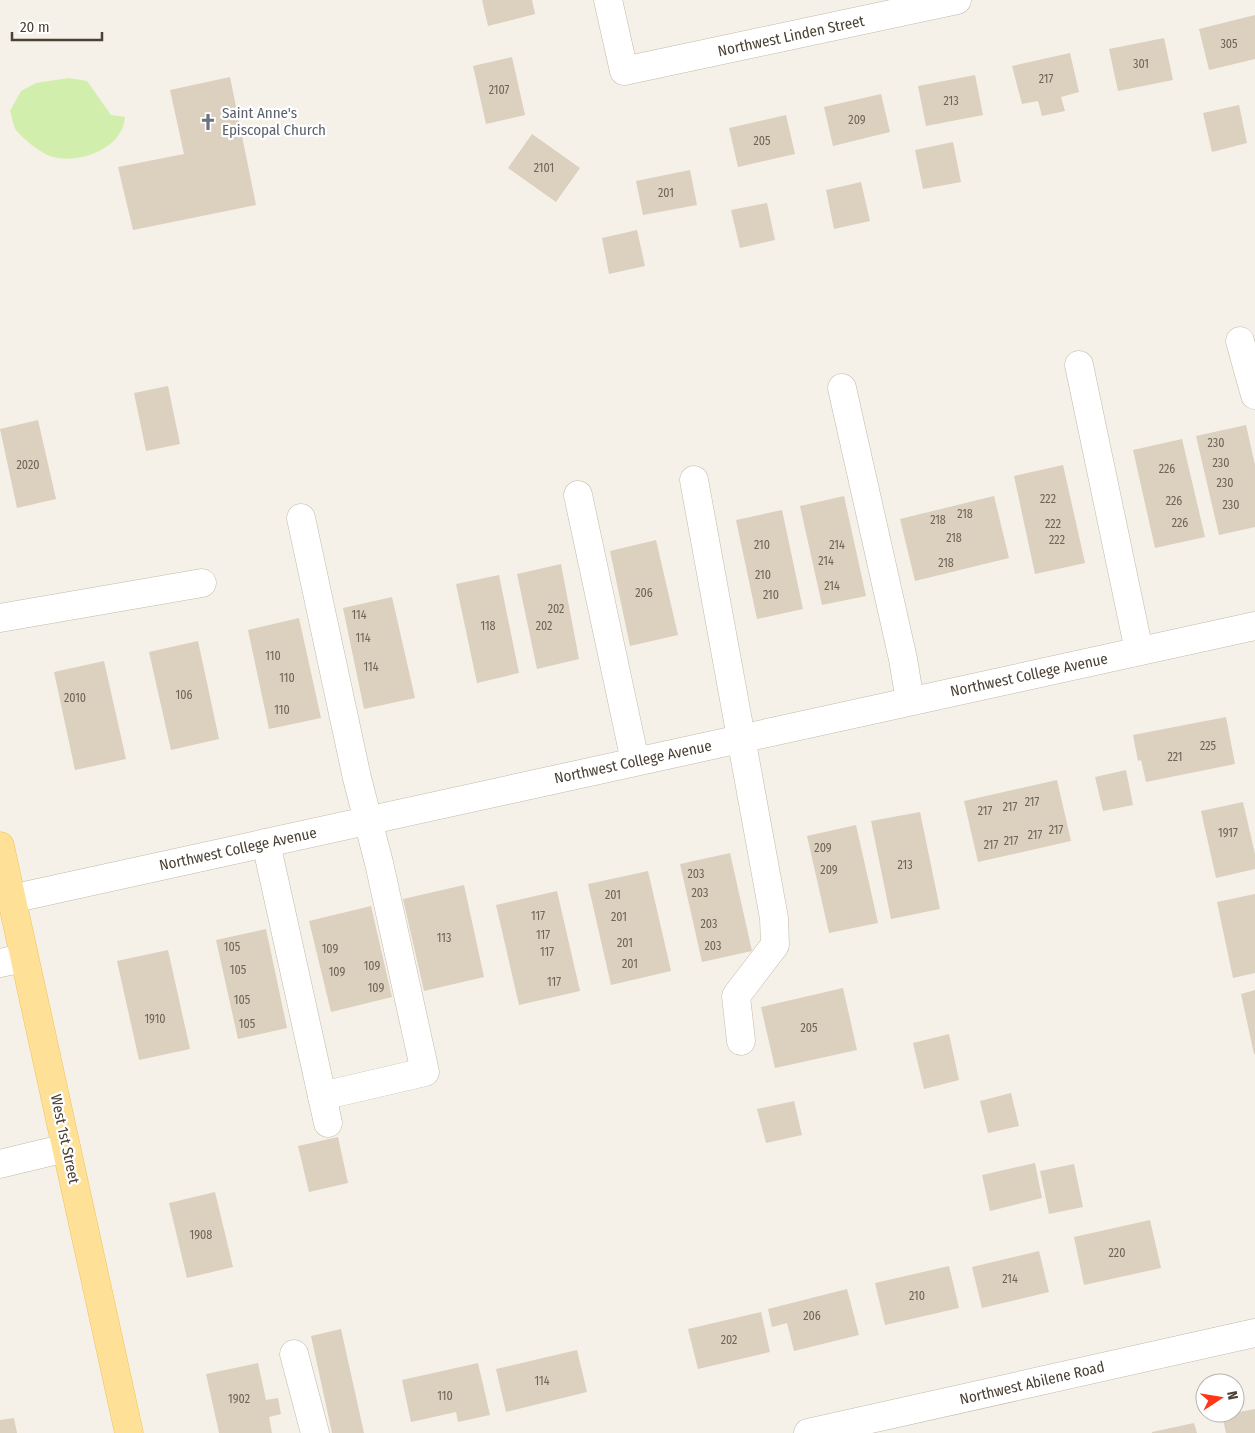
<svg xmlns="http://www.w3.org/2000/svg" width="1255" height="1433" viewBox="0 0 1255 1433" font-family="'Fira Sans Condensed',sans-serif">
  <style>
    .green { fill: #d1eeac }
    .building { fill: #dcd0be }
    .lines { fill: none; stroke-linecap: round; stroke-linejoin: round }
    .minor-casing { stroke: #c2b9a9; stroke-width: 29 }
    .major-casing { stroke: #f1c25a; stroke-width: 29 }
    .minor { stroke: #fff; stroke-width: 28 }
    .major { stroke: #ffe097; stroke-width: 28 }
    .labels { text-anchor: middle; stroke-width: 4.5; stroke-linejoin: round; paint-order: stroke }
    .number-label { font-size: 12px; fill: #6e6557 }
    .street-label { font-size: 15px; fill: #4a4135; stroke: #fff }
    .worship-label { font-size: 15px; fill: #5b616d; stroke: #fff; text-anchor: start }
  </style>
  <rect width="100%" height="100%" fill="#f6f1e8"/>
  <path class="green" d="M 69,78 L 87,81 L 111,115 L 125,117 C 123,148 81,164 53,157 C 43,155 22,138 16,130 C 13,125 12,117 10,111 L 21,91 L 36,83 Z"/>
  <g class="building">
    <path d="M 482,0 L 532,0 L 535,14 L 488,26 Z"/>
    <path d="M 1255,15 L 1255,59 L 1209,70 L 1199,29 Z"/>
    <path d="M 1164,38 L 1173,80 L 1118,91 L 1109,49 Z"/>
    <path d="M 1070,53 L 1079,92 L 1061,97 L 1065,111 L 1042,116 L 1038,101 L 1022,104 L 1012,66 Z"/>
    <path d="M 512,57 L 525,115 L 486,124 L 473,66 Z"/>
    <path d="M 975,75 L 983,115 L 926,126 L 918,86 Z"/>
    <path d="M 230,77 L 256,205 L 133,230 L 118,167 L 184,154 L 170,90 Z"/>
    <path d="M 881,94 L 890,132 L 833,146 L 824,107 Z"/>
    <path d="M 1239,105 L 1247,143 L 1212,152 L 1203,113 Z"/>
    <path d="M 786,115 L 795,154 L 738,167 L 729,128 Z"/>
    <path d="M 532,134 L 580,168 L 556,202 L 508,168 Z"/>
    <path d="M 953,142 L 961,182 L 923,189 L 915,150 Z"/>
    <path d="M 690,170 L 697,205 L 643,215 L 636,181 Z"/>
    <path d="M 861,182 L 870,221 L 834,229 L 826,190 Z"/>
    <path d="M 767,203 L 775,240 L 740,248 L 731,210 Z"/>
    <path d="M 637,230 L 645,266 L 609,274 L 602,238 Z"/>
    <path d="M 168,386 L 180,444 L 146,451 L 134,393 Z"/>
    <path d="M 38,420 L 56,499 L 17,508 L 0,429 Z"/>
    <path d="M 1246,425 L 1255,465 L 1255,527 L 1219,535 L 1196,436 Z"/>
    <path d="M 1182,439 L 1205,537 L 1155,548 L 1133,450 Z"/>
    <path d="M 1063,465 L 1085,563 L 1035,574 L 1014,476 Z"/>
    <path d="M 844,496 L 866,596 L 822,605 L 800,506 Z"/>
    <path d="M 994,496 L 1009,558 L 915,581 L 900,519 Z"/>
    <path d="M 782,510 L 803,609 L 757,619 L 736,520 Z"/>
    <path d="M 656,540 L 678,635 L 630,646 L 610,551 Z"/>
    <path d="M 561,564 L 579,659 L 537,669 L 517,574 Z"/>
    <path d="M 499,575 L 519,673 L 477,683 L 456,584 Z"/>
    <path d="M 392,597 L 415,698 L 364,709 L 343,608 Z"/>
    <path d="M 299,618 L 321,718 L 269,729 L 248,630 Z"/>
    <path d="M 198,641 L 219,739 L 171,750 L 149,652 Z"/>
    <path d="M 104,661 L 126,759 L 75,770 L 54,672 Z"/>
    <path d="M 1226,717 L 1235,764 L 1146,782 L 1141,760 L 1138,761 L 1133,735 Z"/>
    <path d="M 1126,770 L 1133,805 L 1103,811 L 1095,777 Z"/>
    <path d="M 1057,780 L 1071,841 L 978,862 L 964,801 Z"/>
    <path d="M 1243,802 L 1255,854 L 1255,869 L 1216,878 L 1201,811 Z"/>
    <path d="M 920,812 L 940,909 L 891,919 L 871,821 Z"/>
    <path d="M 856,825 L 878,923 L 829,933 L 807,836 Z"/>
    <path d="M 730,853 L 752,951 L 702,962 L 680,864 Z"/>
    <path d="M 648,871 L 671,971 L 611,985 L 588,884 Z"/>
    <path d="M 464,885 L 484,977 L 424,991 L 403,899 Z"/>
    <path d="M 557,891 L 580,991 L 519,1005 L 496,905 Z"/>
    <path d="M 1255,894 L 1255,973 L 1233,978 L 1217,902 Z"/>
    <path d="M 371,906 L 392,997 L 331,1012 L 309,921 Z"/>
    <path d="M 266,929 L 287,1028 L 238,1039 L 216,940 Z"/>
    <path d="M 168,950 L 190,1049 L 139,1060 L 117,961 Z"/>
    <path d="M 843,988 L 857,1050 L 775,1068 L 761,1007 Z"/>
    <path d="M 1255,990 L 1255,1054 L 1254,1054 L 1241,994 Z"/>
    <path d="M 949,1034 L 959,1080 L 924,1089 L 913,1043 Z"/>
    <path d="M 1011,1093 L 1019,1126 L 988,1133 L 980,1101 Z"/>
    <path d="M 794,1101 L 802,1135 L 766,1143 L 757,1109 Z"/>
    <path d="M 338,1137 L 348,1183 L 309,1192 L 298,1146 Z"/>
    <path d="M 1035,1163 L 1042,1198 L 990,1211 L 982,1175 Z"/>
    <path d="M 1074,1164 L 1083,1207 L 1049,1214 L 1040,1171 Z"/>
    <path d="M 215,1192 L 233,1267 L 187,1278 L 169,1203 Z"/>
    <path d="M 1150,1220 L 1161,1268 L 1084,1285 L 1074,1237 Z"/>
    <path d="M 1039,1251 L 1049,1292 L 982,1308 L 972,1267 Z"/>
    <path d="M 949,1266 L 959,1308 L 885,1325 L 875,1283 Z"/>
    <path d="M 847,1289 L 859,1335 L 794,1351 L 787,1323 L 772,1327 L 768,1309 Z"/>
    <path d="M 761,1312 L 770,1352 L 698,1369 L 688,1329 Z"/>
    <path d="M 341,1329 L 364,1433 L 332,1433 L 311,1336 Z"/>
    <path d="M 577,1350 L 587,1392 L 506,1412 L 496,1369 Z"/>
    <path d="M 258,1363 L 266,1400 L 278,1398 L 281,1414 L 269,1417 L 272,1433 L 219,1433 L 206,1374 Z"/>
    <path d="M 478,1363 L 490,1415 L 458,1422 L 456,1412 L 411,1422 L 402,1380 Z"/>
    <path d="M 1255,1409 L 1255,1433 L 1226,1433 L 1222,1415 Z"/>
    <path d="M 14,1418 L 17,1433 L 0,1433 L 0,1420 Z"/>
    <path d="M 1194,1423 L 1197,1433 L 1152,1433 L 1152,1432 Z"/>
  </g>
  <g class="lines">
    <g class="minor-casing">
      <g id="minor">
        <path d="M 608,0 L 624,71 L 957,0"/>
        <path d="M 1240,341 L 1255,395"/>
        <path d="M 1079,365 L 1139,651"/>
        <path d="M 842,388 L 903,659 L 910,701"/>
        <path d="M 694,480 L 774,918 L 775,945 L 736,996 L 741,1041"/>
        <path d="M 578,495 L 635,761"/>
        <path d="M 301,518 L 357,778 L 379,863 L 425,1072 L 322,1096"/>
        <path d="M 0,618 L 202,583"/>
        <path d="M 266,843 L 328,1123"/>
        <path d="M 11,899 L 1255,626"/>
        <path d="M 0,963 L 24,958"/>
        <path d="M 0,1164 L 66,1148"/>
        <path d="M 294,1354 L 315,1433"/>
        <path d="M 808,1433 L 1255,1333"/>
      </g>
    </g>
    <g class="major-casing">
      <path id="major" d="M 0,846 L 129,1433"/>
    </g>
    <use href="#minor" class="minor"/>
    <use href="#major" class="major"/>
  </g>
  <defs>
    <g id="church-bare" transform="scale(1.35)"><path d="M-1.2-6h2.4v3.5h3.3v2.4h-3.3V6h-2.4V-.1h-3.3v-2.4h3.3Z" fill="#6b7280" stroke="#fff" stroke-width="2.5" paint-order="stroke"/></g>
  </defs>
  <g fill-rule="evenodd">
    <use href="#church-bare" x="208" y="122"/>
  </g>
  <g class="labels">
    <g class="number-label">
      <text x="1229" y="48">305</text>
      <text x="1141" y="68">301</text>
      <text x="1046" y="83">217</text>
      <text x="499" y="94">2107</text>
      <text x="951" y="105">213</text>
      <text x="857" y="124">209</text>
      <text x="762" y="145">205</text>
      <text x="544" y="172">2101</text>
      <text x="666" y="197">201</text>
      <text x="1216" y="447">230</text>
      <text x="1221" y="467">230</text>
      <text x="28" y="469">2020</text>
      <text x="1167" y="473">226</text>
      <text x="1225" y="487">230</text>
      <text x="1048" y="503">222</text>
      <text x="1174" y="505">226</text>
      <text x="1231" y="509">230</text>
      <text x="965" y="518">218</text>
      <text x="938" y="524">218</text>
      <text x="1180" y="527">226</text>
      <text x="1053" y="528">222</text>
      <text x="954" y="542">218</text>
      <text x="1057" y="544">222</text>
      <text x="762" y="549">210</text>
      <text x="837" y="549">214</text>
      <text x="826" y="565">214</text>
      <text x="946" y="567">218</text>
      <text x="763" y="579">210</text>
      <text x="832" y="590">214</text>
      <text x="644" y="597">206</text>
      <text x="771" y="599">210</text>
      <text x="556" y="613">202</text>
      <text x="359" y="619">114</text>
      <text x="488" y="630">118</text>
      <text x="544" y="630">202</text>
      <text x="363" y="642">114</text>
      <text x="273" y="660">110</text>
      <text x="371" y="671">114</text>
      <text x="287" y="682">110</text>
      <text x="184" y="699">106</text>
      <text x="75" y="702">2010</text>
      <text x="282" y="714">110</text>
      <text x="1208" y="750">225</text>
      <text x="1175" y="761">221</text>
      <text x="1032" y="806">217</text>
      <text x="1010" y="811">217</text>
      <text x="985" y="815">217</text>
      <text x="1056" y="834">217</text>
      <text x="1228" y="837">1917</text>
      <text x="1035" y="839">217</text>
      <text x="1011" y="845">217</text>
      <text x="991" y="849">217</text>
      <text x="823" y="852">209</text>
      <text x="905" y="869">213</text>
      <text x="829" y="874">209</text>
      <text x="696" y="878">203</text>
      <text x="700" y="897">203</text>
      <text x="613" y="899">201</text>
      <text x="538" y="920">117</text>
      <text x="619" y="921">201</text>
      <text x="709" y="928">203</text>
      <text x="543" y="939">117</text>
      <text x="444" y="942">113</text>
      <text x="625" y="947">201</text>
      <text x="713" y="950">203</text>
      <text x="232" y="951">105</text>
      <text x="330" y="953">109</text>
      <text x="547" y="956">117</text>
      <text x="630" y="968">201</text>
      <text x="372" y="970">109</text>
      <text x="238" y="974">105</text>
      <text x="337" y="976">109</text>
      <text x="554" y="986">117</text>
      <text x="376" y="992">109</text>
      <text x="242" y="1004">105</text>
      <text x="155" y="1023">1910</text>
      <text x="247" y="1028">105</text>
      <text x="809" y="1032">205</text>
      <text x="201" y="1239">1908</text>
      <text x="1117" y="1257">220</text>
      <text x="1010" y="1283">214</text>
      <text x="917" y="1300">210</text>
      <text x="812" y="1320">206</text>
      <text x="729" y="1344">202</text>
      <text x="542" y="1385">114</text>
      <text x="445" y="1400">110</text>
      <text x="239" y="1403">1902</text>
    </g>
    <g class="street-label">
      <text transform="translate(791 36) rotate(-12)" y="5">Northwest Linden Street</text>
      <text transform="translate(1029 675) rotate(-12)" y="5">Northwest College Avenue</text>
      <text transform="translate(633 762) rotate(-12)" y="5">Northwest College Avenue</text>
      <text transform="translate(238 849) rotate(-12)" y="5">Northwest College Avenue</text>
      <text transform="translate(65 1139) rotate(78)" y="5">West 1st Street</text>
      <text transform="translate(1032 1383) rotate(-13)" y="5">Northwest Abilene Road</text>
    </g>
    <g class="worship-label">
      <text x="222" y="118">Saint Anne's<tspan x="222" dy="17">Episcopal Church</tspan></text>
    </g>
  </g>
  <g transform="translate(1220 1398) rotate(78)"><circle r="24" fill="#ffffff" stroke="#b7b3ae"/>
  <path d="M0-4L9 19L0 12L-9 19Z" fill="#ff3515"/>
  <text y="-8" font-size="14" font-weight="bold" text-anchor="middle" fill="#4a4135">N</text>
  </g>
  <path d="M12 32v8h90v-8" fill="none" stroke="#4a4135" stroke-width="2.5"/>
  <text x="20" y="32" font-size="15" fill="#4a4135" stroke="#ffffff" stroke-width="4" paint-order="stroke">20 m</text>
</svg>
